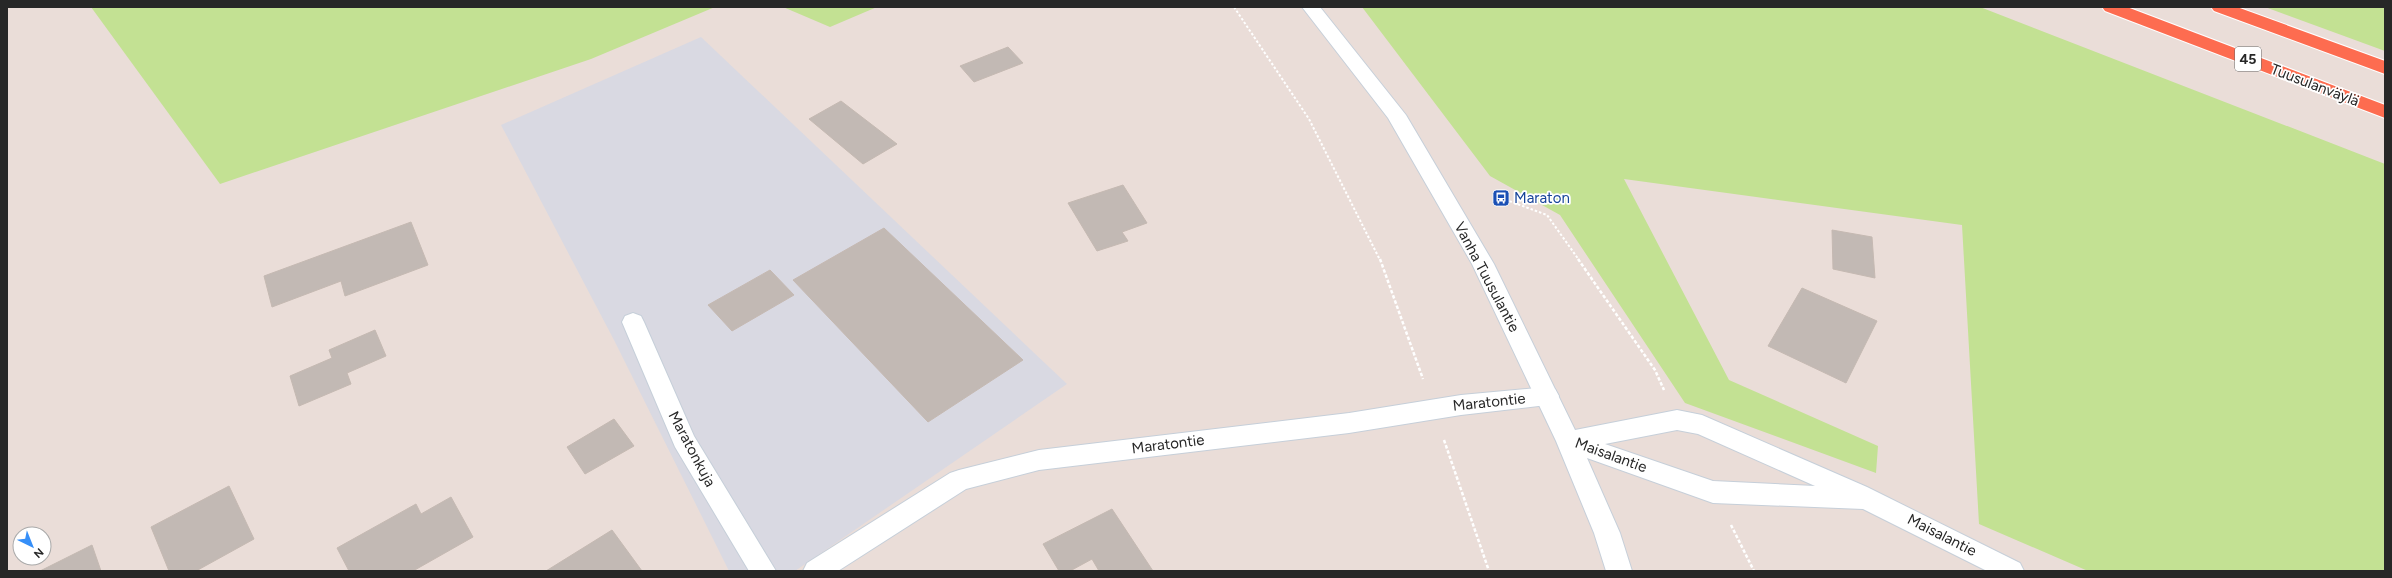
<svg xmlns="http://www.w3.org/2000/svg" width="2392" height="578" viewBox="0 0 2392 578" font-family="Figtree,sans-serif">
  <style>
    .industrial { fill: #d9d9e2 }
    .green { fill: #c3e193 }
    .building { fill: #c2b9b4; stroke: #c5b9b2 }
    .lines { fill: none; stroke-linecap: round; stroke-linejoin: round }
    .minor-casing { stroke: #c6cfd9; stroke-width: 2 }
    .secondary-casing { stroke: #c6cfd9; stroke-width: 2 }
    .motorway-casing { stroke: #fff; stroke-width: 2 }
    .path-far1 { stroke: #fff; stroke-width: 2; stroke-dasharray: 2.5 2; stroke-linecap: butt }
    .path { stroke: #fff; stroke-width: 2.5; stroke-dasharray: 3.5 2; stroke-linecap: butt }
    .minor { fill: #fff; fill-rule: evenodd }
    .secondary { fill: #fff; fill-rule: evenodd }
    .motorway { fill: #fd6c50; fill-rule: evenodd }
    .labels { text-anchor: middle; stroke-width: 3.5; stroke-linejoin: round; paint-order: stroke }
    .shield { fill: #fff; stroke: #686868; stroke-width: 1 }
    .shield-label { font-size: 14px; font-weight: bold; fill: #272727 }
    .street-label { font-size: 15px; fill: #272727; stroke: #fff }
    .transit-label { font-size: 15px; fill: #164399; stroke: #fff; text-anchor: start }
  </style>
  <rect width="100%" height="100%" fill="#eaddd8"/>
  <path class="industrial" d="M 701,37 L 1067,384 L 795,571 L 729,571 L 614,340 L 501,125 Z"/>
  <g class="green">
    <path d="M 91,7 L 715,7 L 591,59 L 220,184 Z"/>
    <path d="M 783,7 L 877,7 L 830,27 Z"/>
    <path d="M 1362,7 L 1980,7 L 2385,164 L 2385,571 L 2088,571 L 1979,524 L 1962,225 L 1624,179 L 1729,380 L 1878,446 L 1876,473 L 1685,403 L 1560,215 L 1490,176 Z"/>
    <path d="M 2265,7 L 2385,7 L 2385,51 Z"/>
  </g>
  <g class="building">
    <path d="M 1008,47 L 1023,63 L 974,82 L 960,66 Z"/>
    <path d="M 841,101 L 897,144 L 863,164 L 809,119 Z"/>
    <path d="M 1123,185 L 1147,223 L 1122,232 L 1128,241 L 1097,251 L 1068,203 Z"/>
    <path d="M 411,222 L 428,265 L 345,296 L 341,281 L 272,307 L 264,276 Z"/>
    <path d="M 884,228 L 1023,360 L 928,422 L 793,280 Z"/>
    <path d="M 1832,230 L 1872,237 L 1875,278 L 1833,269 Z"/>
    <path d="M 770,270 L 794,295 L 732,331 L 708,305 Z"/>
    <path d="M 1802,288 L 1877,321 L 1846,383 L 1768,346 Z"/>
    <path d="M 375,330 L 386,356 L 347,373 L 351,384 L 299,406 L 290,376 L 332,358 L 329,350 Z"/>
    <path d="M 614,419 L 634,446 L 585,474 L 567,447 Z"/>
    <path d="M 229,486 L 254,539 L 196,571 L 169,571 L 151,527 Z"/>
    <path d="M 451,497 L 473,537 L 413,571 L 349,571 L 337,548 L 416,504 L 421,514 Z"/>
    <path d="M 1112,509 L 1153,571 L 1099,571 L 1092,559 L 1070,571 L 1059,571 L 1043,544 Z"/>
    <path d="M 612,530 L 642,571 L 546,571 Z"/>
    <path d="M 92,545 L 101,571 L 40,571 Z"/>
  </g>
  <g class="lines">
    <g class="minor-casing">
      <g id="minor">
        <path d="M 633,313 L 641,316 L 644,322 L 694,436 L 776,571 L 749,571 L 675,447 L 622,322 L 625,316 Z"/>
        <path d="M 1547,387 L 1555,389 L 1559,396 L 1555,403 L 1547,405 L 1461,415 L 1349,433 L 1039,470 L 966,489 L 838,571 L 803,571 L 807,563 L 950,473 L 959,470 L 1039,450 L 1349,413 L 1461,395 Z"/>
      </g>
    </g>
    <g class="secondary-casing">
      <path id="secondary" d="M 1302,7 L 1320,7 L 1406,115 L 1494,264 L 1575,430 L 1677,410 L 1702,415 L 1867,487 L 2020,563 L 2024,571 L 1987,571 L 1863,509 L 1713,503 L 1587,458 L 1620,533 L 1632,571 L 1606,571 L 1594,533 L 1556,441 L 1472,264 L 1388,118 ZM 1677,430 L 1698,434 L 1815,486 L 1713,481 L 1605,444 Z"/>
    </g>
    <g class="motorway-casing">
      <g id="motorway">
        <path d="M 2102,7 L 2127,7 L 2385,105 L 2385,118 L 2105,11 Z"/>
        <path d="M 2211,7 L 2237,7 L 2385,61 L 2385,74 L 2214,11 Z"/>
      </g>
    </g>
    <g class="path-far1">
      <path d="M 1234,7 L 1309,119 L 1380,260"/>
      <path d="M 1501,198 L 1547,215 L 1579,260"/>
    </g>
    <g class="path">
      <path d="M 1380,259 L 1423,379"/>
      <path d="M 1578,259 L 1655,370 L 1664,390"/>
      <path d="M 1444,440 L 1489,571"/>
      <path d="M 1731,525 L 1754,571"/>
    </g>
    <use href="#minor" class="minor"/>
    <use href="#secondary" class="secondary"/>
    <use href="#motorway" class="motorway"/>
  </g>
  <defs>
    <g id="bus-square" transform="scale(0.9)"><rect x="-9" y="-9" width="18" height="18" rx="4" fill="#1a4fb4" stroke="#fff"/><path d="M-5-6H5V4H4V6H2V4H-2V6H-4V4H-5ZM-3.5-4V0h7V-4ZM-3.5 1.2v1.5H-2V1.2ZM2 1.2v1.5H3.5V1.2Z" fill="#fff"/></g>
  </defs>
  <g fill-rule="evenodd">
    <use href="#bus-square" x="1501" y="198"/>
  </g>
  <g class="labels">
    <rect class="shield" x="2235" y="47" width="26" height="24" rx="3"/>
    <g class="shield-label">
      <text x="2248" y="64">45</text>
    </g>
    <g class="street-label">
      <text transform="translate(2315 85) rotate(21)" y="5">Tuusulanväylä</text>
      <text transform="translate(1487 277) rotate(62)" y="5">Vanha Tuusulantie</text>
      <text transform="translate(1489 402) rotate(-6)" y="5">Maratontie</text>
      <text transform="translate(1168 444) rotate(-7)" y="5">Maratontie</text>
      <text transform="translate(692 449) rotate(62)" y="5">Maratonkuja</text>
      <text transform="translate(1611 455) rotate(20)" y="5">Maisalantie</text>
      <text transform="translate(1942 535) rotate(27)" y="5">Maisalantie</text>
    </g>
    <g class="transit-label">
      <text x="1514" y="203">Maraton</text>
    </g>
  </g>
  <rect width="2392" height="578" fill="none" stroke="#272727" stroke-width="16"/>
  <g transform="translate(32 546) rotate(137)"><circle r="19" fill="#ffffff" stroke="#a9a9a9"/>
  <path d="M0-3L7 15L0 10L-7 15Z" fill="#368ff8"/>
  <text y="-6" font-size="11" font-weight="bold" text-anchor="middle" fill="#272727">N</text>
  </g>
</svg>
